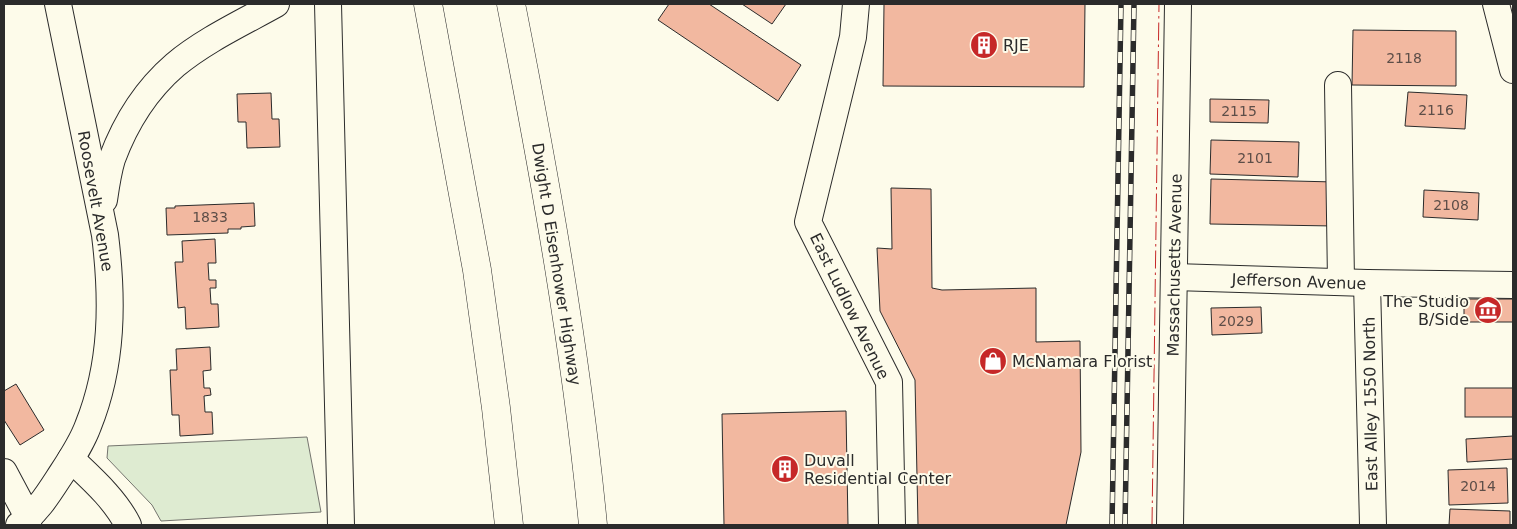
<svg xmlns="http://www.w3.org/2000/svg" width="1517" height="529" viewBox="0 0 1517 529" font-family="'DejaVu Sans',sans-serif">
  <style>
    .green { fill: #deebd1; stroke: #74746e }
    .building { fill: #f2b8a0; stroke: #2b2b2b }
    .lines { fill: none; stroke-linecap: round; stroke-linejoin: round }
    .minor-casing { stroke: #2b2b2b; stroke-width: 28 }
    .highway-casing { stroke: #2b2b2b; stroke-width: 29 }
    .minor { stroke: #fdfbea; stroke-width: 26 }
    .highway { stroke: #fdfbea; stroke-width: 28 }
    .rail-casing { stroke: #2b2b2b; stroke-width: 5.5 }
    .rail { stroke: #fdfbea; stroke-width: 4; stroke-dasharray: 11; stroke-linecap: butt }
    .power { stroke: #c62828; stroke-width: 1; stroke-dasharray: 18 4 2.5 4; stroke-linecap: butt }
    .labels { text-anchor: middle; stroke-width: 4; stroke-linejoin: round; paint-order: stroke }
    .number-label { font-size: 14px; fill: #5d4e48 }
    .poi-label { font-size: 16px; fill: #2b2b2b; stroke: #fdfbea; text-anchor: start }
    .street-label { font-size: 16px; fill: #2b2b2b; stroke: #fdfbea }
  </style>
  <rect width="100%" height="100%" fill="#fdfbea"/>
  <path class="green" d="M 307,437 L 321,512 L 161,521 L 152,505 L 107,458 L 108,446 Z"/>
  <g class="building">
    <path d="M 669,4 L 709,4 L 801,65 L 778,101 L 658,20 Z"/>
    <path d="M 742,4 L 786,4 L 772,24 Z"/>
    <path d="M 884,4 L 1085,4 L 1084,87 L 883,86 Z"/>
    <path d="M 1353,30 L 1456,31 L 1456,86 L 1352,85 Z"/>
    <path d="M 1408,92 L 1467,95 L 1465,129 L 1405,126 Z"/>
    <path d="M 271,93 L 272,119 L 279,119 L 280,147 L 247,148 L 246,122 L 238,122 L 237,94 Z"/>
    <path d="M 1210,99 L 1269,100 L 1268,123 L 1210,122 Z"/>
    <path d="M 1211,140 L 1299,142 L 1298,177 L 1210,174 Z"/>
    <path d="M 1211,179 L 1335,182 L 1334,226 L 1210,224 Z"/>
    <path d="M 891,188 L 931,189 L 932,288 L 942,290 L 1036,288 L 1036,342 L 1080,341 L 1081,452 L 1066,525 L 918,525 L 915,380 L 880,311 L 877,248 L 892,249 Z"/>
    <path d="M 1424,190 L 1479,193 L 1478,220 L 1423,217 Z"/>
    <path d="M 254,203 L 255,226 L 241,227 L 241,229 L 228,229 L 228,233 L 167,235 L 166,208 L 175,208 L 175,206 Z"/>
    <path d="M 215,239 L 216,263 L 208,263 L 209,280 L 216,280 L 216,288 L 210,288 L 211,304 L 218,304 L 219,327 L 186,329 L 185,307 L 178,308 L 175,262 L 183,262 L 182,241 Z"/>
    <rect x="1464" y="299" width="49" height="23"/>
    <path d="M 1261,307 L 1262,333 L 1212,335 L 1211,308 Z"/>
    <path d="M 210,347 L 211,370 L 203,371 L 204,388 L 210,388 L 211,395 L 204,396 L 205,412 L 212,412 L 213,434 L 180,436 L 179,415 L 172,415 L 170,370 L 177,370 L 176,349 Z"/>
    <path d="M 16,384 L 44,430 L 20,445 L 4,420 L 4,391 Z"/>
    <rect x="1465" y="388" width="48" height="29"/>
    <path d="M 846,411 L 848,525 L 724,525 L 722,414 Z"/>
    <path d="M 1513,436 L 1513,459 L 1467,462 L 1466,439 Z"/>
    <path d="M 1507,468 L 1508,503 L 1449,505 L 1448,470 Z"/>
    <path d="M 1450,509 L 1510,511 L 1510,525 L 1449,525 Z"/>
  </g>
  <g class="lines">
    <g class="minor-casing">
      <g id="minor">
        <path d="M 328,4 L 341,525"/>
        <path d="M 856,4 L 853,37 L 848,58 L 808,222 L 889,382 L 892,525"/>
        <path d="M 1496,4 L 1513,70"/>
        <path d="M 1338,85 L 1341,281"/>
        <path d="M 104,200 C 106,186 108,172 112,159 C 125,124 146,90 175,65 C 205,40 242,23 276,4"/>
        <path d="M 1174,277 L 1367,283 L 1513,285"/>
        <path d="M 1367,283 L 1373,525"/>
        <path d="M 71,459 C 92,479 115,499 128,525"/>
        <path d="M 4,472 L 29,519"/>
        <path d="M 19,525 C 36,513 47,496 58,479 C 69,462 81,445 88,426 C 113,364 113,300 105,235 L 58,4"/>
        <path d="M 1170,525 L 1178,4"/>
      </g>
    </g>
    <g class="highway-casing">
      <g id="highway">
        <path d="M 428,4 L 477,270 L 496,408 L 509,525"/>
        <path d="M 511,4 C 545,177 576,350 593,525"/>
      </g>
    </g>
    <use href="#minor" class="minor"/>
    <use href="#highway" class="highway"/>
    <g class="rail-casing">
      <g id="rail">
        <path d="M 1112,525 L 1121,4"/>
        <path d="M 1125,525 L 1134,4"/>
      </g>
    </g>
    <use href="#rail" class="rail"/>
    <path class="power" d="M 1152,525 L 1159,4"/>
  </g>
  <defs>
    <g id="building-disc" transform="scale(1.4375)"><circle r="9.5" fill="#c62828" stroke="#fdfbea"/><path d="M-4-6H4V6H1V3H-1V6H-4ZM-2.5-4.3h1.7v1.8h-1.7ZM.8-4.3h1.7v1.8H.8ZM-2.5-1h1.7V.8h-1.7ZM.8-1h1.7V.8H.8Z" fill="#fff"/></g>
    <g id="museum-disc" transform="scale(1.4375)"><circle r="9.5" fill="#c62828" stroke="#fdfbea"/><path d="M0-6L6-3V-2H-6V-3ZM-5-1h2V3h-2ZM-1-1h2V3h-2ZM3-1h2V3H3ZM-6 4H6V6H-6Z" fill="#fff"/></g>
    <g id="shop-disc" transform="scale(1.4375)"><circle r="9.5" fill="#c62828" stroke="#fdfbea"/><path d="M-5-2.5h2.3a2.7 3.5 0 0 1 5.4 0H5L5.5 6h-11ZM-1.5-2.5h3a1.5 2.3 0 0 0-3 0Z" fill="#fff"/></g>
  </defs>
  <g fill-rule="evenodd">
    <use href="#building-disc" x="984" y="45"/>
    <use href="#museum-disc" x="1488" y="310"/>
    <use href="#shop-disc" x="993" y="361"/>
    <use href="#building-disc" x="785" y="469"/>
  </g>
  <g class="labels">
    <g class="number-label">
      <text x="1404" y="63">2118</text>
      <text x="1436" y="115">2116</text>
      <text x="1239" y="116">2115</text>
      <text x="1255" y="163">2101</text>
      <text x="1451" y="210">2108</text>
      <text x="210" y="222">1833</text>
      <text x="1236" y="326">2029</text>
      <text x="1478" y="491">2014</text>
    </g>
    <g class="poi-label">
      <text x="1003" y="51">RJE</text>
      <text x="1469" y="307" text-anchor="end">The Studio<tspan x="1469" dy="18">B/Side</tspan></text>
      <text x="1012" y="367">McNamara Florist</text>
      <text x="804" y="466">Duvall<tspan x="804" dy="18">Residential Center</tspan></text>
    </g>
    <g class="street-label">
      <text transform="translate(96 201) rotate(80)" y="6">Roosevelt Avenue</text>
      <text transform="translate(557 264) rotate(81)" y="6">Dwight D Eisenhower Highway</text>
      <text transform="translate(1174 265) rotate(-89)" y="6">Massachusetts Avenue</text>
      <text transform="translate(1299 281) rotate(2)" y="6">Jefferson Avenue</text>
      <text transform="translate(850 306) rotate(64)" y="6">East Ludlow Avenue</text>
      <text transform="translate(1370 404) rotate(-91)" y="6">East Alley 1550 North</text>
    </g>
  </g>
  <rect width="1517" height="529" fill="none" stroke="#2b2b2b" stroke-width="10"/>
</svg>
